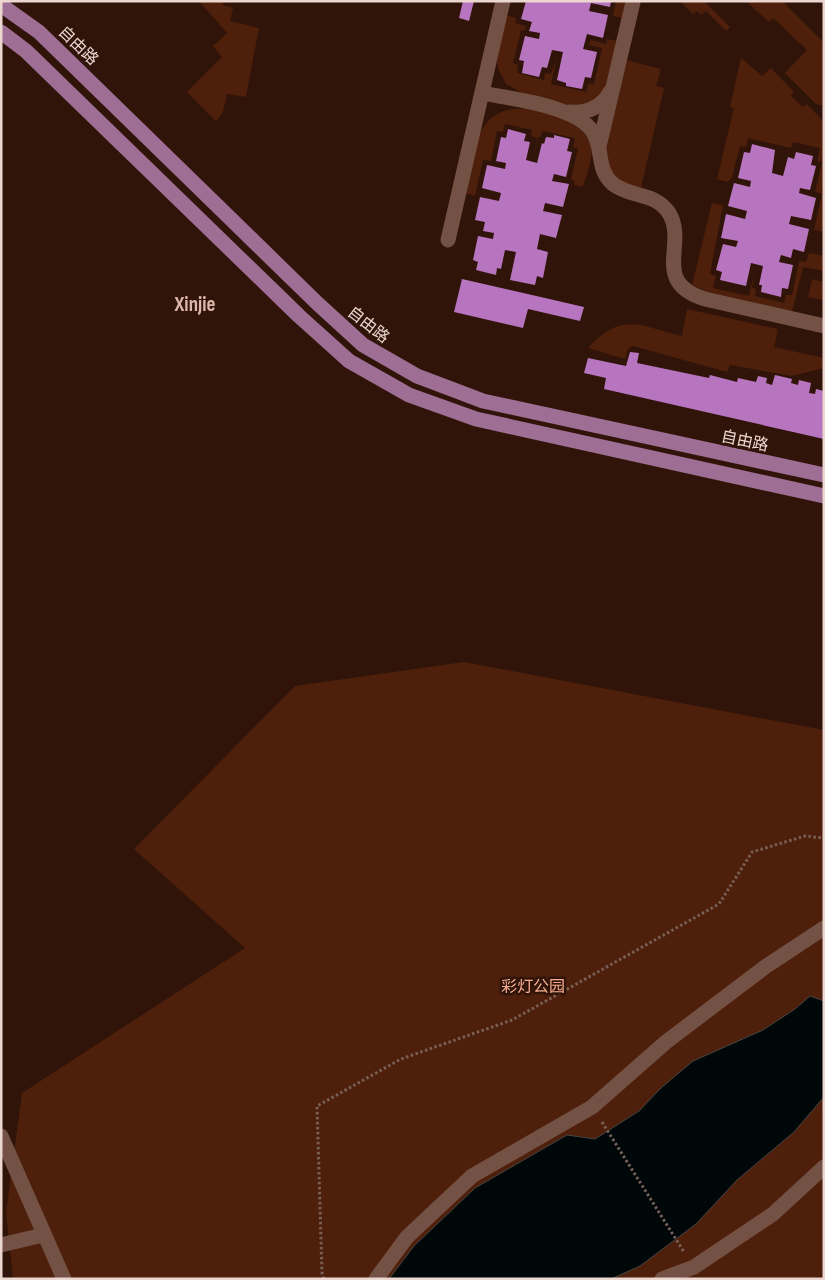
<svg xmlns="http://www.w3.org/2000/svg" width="825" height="1280" viewBox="0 0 825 1280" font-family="'Sofia Sans Condensed','Noto Sans SC',sans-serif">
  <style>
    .green { fill: #4e1f0a }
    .water { fill: #000709; stroke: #464545 }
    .building { fill: #b775c0 }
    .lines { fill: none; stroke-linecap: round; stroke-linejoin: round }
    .path { stroke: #796057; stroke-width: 3; stroke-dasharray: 2.5 2.5; stroke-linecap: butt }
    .minor { stroke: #735145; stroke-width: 15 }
    .major { stroke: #9e6e94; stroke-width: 15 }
    .labels { text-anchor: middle; stroke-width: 5; stroke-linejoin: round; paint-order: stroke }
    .street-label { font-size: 16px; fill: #ebd7d0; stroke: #301409 }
    .park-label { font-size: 16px; fill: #f6ac90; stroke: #301409 }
    .district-label { font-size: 21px; font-weight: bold; fill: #dcb5a7; stroke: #301409 }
  </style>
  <rect width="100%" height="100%" fill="#301409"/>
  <g class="green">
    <path d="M 199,1 L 224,1 L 223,5 L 233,8 L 230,21 L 259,28 L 246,97 L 227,94 L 223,112 L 216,121 L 187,92 L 222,57 L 213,46 L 227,33 Z"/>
    <path d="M 616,1 L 626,1 L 622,18 L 613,16 Z"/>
    <path d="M 680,1 L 704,1 L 730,27 L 726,31 L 706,11 L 701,15 L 697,11 L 693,14 Z"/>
    <path d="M 746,1 L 782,1 L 824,43 L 824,106 L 816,104 L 785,73 L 807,50 L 773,18 L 769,22 Z"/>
    <path d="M 505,15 L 516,18 L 515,23 L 526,26 L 525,30 L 521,30 L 513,63 L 518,65 L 517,73 L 544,80 L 545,73 L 551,74 L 557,56 L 551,84 L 586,92 L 588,84 L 594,84 L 602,48 L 589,45 L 591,40 L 606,44 L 607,39 L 617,41 L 605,87 L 600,95 L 589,103 L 572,106 L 526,95 L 506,84 L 498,68 L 497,61 Z"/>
    <path d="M 741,58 L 762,76 L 771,68 L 794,92 L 791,96 L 803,107 L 807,104 L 824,122 L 824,232 L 814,230 L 822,194 L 815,192 L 822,162 L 817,161 L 820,148 L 793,142 L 791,148 L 748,138 L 746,147 L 740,146 L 732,177 L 727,182 L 717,179 L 734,108 L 730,107 Z"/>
    <path d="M 626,60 L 661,69 L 656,86 L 664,88 L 641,188 L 626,184 L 616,178 L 611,172 L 606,152 Z"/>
    <path d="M 513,109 C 537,107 586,120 591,146 C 594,157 586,176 583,187 L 574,185 L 575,181 L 571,179 L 578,149 L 573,147 L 575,138 L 543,131 L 540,137 L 538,137 L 534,157 L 537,138 L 531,136 L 532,130 L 505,124 L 503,132 L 497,131 L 491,161 L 483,160 L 475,196 L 464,193 C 473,160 473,114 513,109 Z"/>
    <path d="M 712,203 L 723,205 L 710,274 L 716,276 L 713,288 L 749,296 L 755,269 L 752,288 L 756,289 L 755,296 L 784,303 L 786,295 L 792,295 L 799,261 L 806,262 L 809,253 L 824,256 L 824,271 L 803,267 L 792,312 L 705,291 L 692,285 Z"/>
    <path d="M 812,279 L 824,282 L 824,300 L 808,297 Z"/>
    <path d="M 687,309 L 778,329 L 774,347 L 824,358 L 824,368 L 792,376 L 730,365 L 727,372 L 633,346 L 628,349 L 625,359 L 588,348 C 623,311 639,326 682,336 Z"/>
    <path d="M 464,662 L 824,730 L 824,1279 L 13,1279 L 6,1213 L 22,1093 L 245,948 L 134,849 L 295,686 Z"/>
  </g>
  <path class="water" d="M 810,996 L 824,1001 L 824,1097 L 794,1132 L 737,1180 L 696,1224 L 640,1266 L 611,1279 L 389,1279 L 414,1246 L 475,1188 L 567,1135 L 595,1139 L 639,1111 L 661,1088 L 693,1061 L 763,1030 L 795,1009 Z"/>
  <g class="building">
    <path d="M 463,1 L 474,1 L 469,21 L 459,18 Z"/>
    <path d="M 526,1 L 611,1 L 610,7 L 591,3 L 589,11 L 608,15 L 603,38 L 587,34 L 583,49 L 597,52 L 591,78 L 585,77 L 582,89 L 566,86 L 566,83 L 557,80 L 563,52 L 552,50 L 547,68 L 542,67 L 539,77 L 522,73 L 524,61 L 519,60 L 525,36 L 539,39 L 540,33 L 529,31 L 532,22 L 521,19 Z"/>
    <path d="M 508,129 L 526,134 L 524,141 L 530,142 L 526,160 L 537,163 L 542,143 L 544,144 L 546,137 L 554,138 L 554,135 L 570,139 L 567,151 L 572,152 L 566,177 L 554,174 L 552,181 L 569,184 L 563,207 L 545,203 L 543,211 L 562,215 L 556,238 L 540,234 L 537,249 L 548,252 L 543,278 L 537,276 L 535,285 L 510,280 L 516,252 L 505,250 L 501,269 L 497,268 L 496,275 L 476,270 L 478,262 L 473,260 L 478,236 L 493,239 L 494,233 L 483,231 L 485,222 L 475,220 L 480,197 L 499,201 L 501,193 L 482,188 L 487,165 L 505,169 L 506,163 L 496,161 L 501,137 L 506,138 Z"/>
    <path d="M 752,144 L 775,150 L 772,173 L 783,176 L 788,157 L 794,159 L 796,152 L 813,156 L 811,165 L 816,166 L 810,190 L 800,188 L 799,193 L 816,198 L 811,220 L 791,216 L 789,224 L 809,229 L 804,252 L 793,249 L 791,258 L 781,255 L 779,262 L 793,265 L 788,289 L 782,288 L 781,297 L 761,292 L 762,285 L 759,285 L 763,266 L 751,263 L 746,286 L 720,280 L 722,272 L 716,270 L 723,244 L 736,247 L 738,241 L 721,238 L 726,214 L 745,219 L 747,211 L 728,206 L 734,183 L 750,187 L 751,181 L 738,178 L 744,152 L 750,153 Z"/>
    <path d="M 462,279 L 584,307 L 580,321 L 528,309 L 523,328 L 454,312 Z"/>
    <path d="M 630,352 L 639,353 L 637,363 L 709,378 L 710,375 L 737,382 L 738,378 L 756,382 L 758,376 L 767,378 L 766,383 L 772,385 L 775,375 L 792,379 L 791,383 L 798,385 L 799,380 L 811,383 L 809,393 L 815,394 L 816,389 L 824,391 L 824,439 L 604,389 L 606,378 L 584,373 L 588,358 L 626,366 Z"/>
  </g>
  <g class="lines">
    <g class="path">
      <path d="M 602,1122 L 684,1252"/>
      <path d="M 324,1279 L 322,1273 L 317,1106 L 401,1059 L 512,1020 L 719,904 L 752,852 L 805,836 L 824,838"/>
    </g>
    <g class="minor">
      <path d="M 482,93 C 511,99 583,106 595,136 C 603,153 597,170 613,184 C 631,198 655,192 669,213 C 688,244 650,282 705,299 L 824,326"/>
      <path d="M 569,112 C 586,114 602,107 610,92"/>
      <path d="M 599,147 L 633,2"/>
      <path d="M 448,240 L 503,1"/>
      <path d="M 1,1136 L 64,1279"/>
      <path d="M 1,1245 L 43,1235"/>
      <path d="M 376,1279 L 407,1237 L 472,1176 L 592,1107 L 666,1042 L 765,967 L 824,928"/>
      <path d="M 662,1279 L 694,1267 L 773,1214 L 824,1167"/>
    </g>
    <g class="major">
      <path d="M 1,5 L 39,32 L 317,303 L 363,345 L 417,376 L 483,401 L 824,475"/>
      <path d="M 1,32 L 26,51 L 299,316 L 349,361 L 409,395 L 476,419 L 824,496"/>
    </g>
  </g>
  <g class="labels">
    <g class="street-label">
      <text transform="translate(79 45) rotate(44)" y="6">自由路</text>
      <text transform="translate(369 324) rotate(38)" y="6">自由路</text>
      <text transform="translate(745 440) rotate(12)" y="6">自由路</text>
    </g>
    <g class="park-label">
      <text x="533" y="992">彩灯公园</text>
    </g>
    <g class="district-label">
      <text x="195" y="311">Xinjie</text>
    </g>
  </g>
  <rect width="825" height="1280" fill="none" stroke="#ebd7d0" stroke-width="5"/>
</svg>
